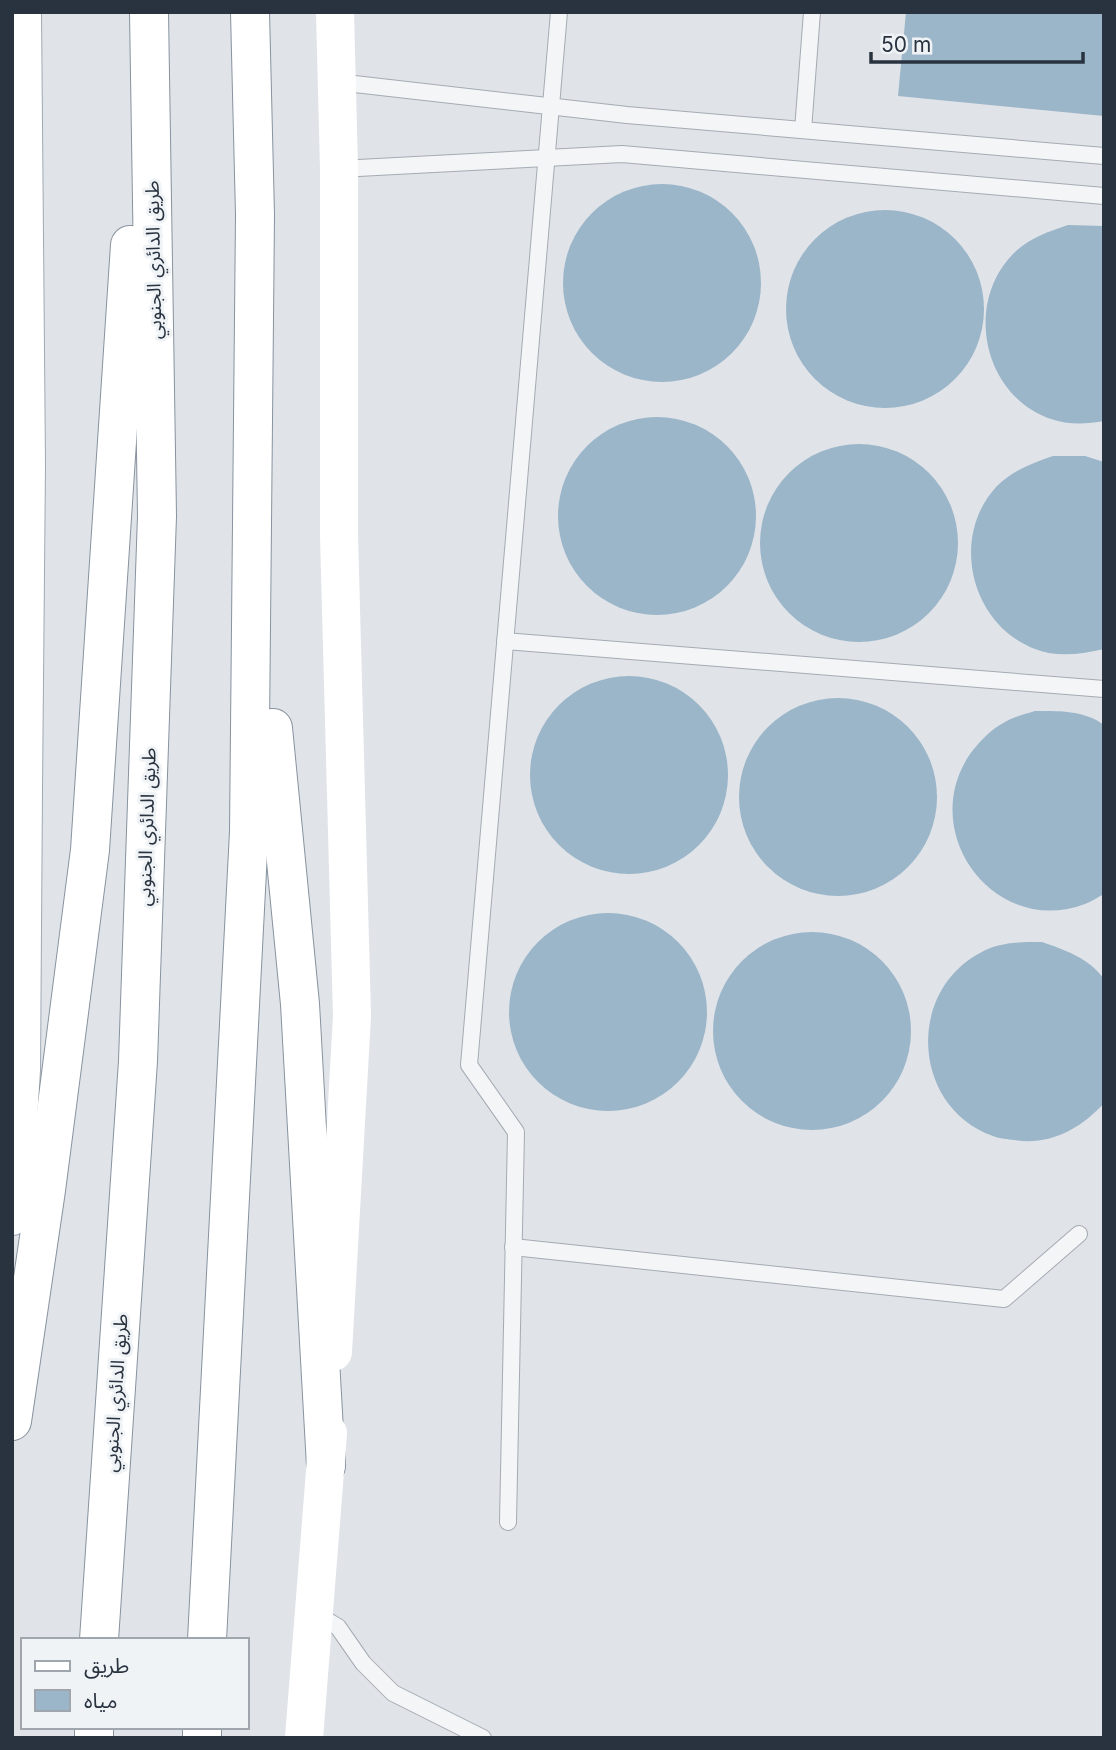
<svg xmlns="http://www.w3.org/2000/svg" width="1116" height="1750" viewBox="0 0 1116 1750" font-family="Inter,'Noto Sans Arabic',sans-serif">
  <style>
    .water { fill: #9bb5c9 }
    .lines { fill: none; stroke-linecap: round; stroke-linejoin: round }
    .service-casing { stroke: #a5abb3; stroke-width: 18 }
    .primary-casing { stroke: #9fa9b4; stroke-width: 40 }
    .motorway-casing { stroke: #87939f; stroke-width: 40 }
    .service { stroke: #f3f5f7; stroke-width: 16 }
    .secondary { stroke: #fff; stroke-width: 38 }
    .primary { stroke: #fff; stroke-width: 38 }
    .motorway { stroke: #fff; stroke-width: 38 }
    .labels { text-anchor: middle; stroke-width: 6; stroke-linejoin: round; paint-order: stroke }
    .street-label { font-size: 19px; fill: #293340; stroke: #eff3f6 }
  </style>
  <rect width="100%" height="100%" fill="#e0e4e9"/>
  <g class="water">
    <path d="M 906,12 L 1104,12 L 1104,116 L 898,96 Z"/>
    <circle cx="662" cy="283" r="99"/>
    <circle cx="885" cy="309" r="99"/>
    <path d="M 1068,225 L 1104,226 L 1104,421 C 1087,424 1068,425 1051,419 C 984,396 964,306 1012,255 C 1027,239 1047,232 1068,225 Z"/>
    <circle cx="657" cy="516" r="99"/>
    <circle cx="859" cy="543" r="99"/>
    <path d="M 1053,456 L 1085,456 L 1104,462 L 1104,649 C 1082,654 1058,658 1035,649 C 971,625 949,537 997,486 C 1013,470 1033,463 1053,456 Z"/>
    <circle cx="629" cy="775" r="99"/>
    <circle cx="838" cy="797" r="99"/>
    <path d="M 1035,711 C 1058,711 1084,710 1104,725 L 1104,894 C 1098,897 1091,902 1085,904 C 996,938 916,834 970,754 C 979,742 991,729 1005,722 C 1014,717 1025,714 1035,711 Z"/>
    <circle cx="608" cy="1012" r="99"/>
    <circle cx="812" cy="1031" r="99"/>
    <path d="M 1042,942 C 1065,950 1089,958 1104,979 L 1104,1103 C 1081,1129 1049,1146 1014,1140 C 1008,1139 1000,1139 993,1136 C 913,1108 905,993 980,953 C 999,942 1021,942 1042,942 Z"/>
  </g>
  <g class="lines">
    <g class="service-casing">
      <g id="service">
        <path d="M 337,82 L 627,115 L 1104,156"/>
        <path d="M 803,130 L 812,12"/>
        <path d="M 339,169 L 622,154 L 1104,196"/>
        <path d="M 505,641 L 1104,689"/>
        <path d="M 513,1247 L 1004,1299 L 1079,1234"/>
        <path d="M 508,1522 L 516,1132 L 469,1065 L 559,12"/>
        <path d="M 316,1614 L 338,1627 L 363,1663 L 393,1693 L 483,1738"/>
      </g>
    </g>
    <g class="primary-casing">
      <path id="primary" d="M 12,1216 L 21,1070 L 23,789 L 26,464 L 22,12"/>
    </g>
    <g class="motorway-casing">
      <g id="motorway">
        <path d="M 273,728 L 300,1004 L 326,1466"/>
        <path d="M 12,1421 L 46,1190 L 90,850 L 130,245"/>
        <path d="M 99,1640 L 138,1061 L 157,516 L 149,12"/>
        <path d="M 207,1640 L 249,832 L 255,215 L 250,12"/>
        <path d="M 94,1738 L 94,1727"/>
        <path d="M 202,1738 L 202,1727"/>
      </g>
    </g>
    <use href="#service" class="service"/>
    <g class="secondary">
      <path d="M 333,1352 L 352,1016 L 339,535 L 339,169 L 335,12"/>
      <path d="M 304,1738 L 328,1433"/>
    </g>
    <use href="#primary" class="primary"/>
    <use href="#motorway" class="motorway"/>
  </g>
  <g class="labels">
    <g class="street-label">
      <text transform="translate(153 260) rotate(-91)" y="7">طريق الدائري الجنوبي</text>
      <text transform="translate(146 827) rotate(-88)" y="7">طريق الدائري الجنوبي</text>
      <text transform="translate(115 1393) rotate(-86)" y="7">طريق الدائري الجنوبي</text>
    </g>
  </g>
  <rect width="1116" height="1750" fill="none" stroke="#293340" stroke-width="28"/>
  <rect x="21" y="1638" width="228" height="91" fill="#eff3f6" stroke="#a0a6ad" stroke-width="2"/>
  <rect x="35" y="1661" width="35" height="10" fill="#ffffff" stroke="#a0a6ad" stroke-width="2"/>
  <text x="84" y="1673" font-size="21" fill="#293340">طريق</text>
  <rect x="35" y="1690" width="35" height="21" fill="#9bb5c9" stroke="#a0a6ad" stroke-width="2"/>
  <text x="84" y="1708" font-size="21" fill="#293340">مياه</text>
  <path d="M871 52v10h212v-10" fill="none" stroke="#293340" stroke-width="3.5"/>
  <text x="881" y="52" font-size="21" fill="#293340" stroke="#eff3f6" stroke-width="5" paint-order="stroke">50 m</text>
</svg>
